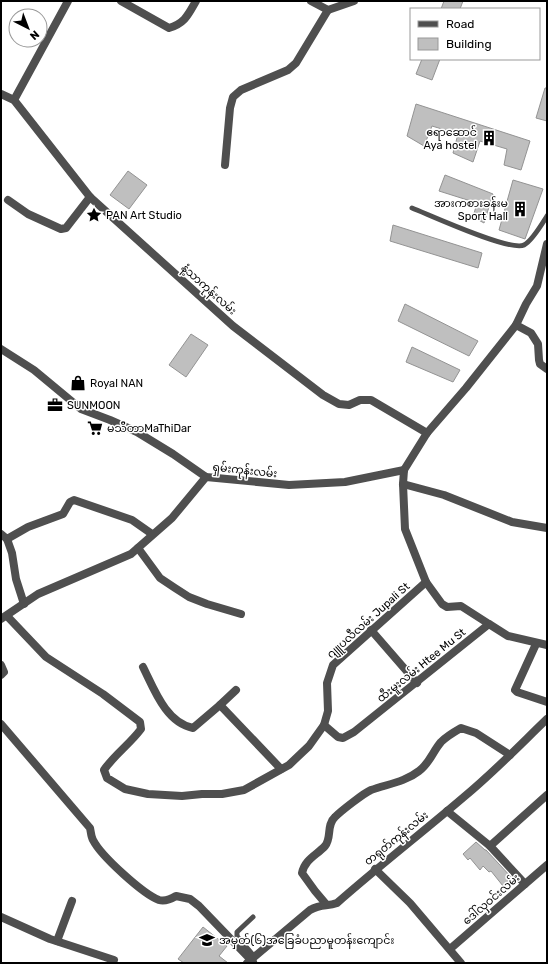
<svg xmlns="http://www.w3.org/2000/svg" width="548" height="964" viewBox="0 0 548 964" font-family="Rubik,'Noto Sans Myanmar',sans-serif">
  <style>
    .building { fill: #bfbfbf; stroke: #939393 }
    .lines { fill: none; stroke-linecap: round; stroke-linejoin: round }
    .lane { stroke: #4f4f4f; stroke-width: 5 }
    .street { stroke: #4f4f4f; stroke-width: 8 }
    .labels { text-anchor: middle; stroke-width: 3; stroke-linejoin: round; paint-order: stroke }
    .poi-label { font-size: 11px; fill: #000; stroke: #fff; text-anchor: start }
    .street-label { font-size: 11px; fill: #000; stroke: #fff }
  </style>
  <rect width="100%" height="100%" fill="#fff"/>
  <g class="building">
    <path d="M 444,1 L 463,1 L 460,9 L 441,9 Z"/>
    <path d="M 422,59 L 440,59 L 432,80 L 416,74 Z"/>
    <path d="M 545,88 L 547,88 L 547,121 L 536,118 Z"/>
    <path d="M 416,104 L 530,141 L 521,170 L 504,165 L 507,149 L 480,141 L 473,162 L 453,153 L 458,134 L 432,126 L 424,146 L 407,136 Z"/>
    <path d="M 128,171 L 147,185 L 129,209 L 110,195 Z"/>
    <path d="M 445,175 L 493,194 L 484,223 L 473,217 L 477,203 L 439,191 Z"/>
    <path d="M 513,180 L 543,189 L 525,239 L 499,230 Z"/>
    <path d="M 393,225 L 482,253 L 478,268 L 390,241 Z"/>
    <path d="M 405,304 L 478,341 L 469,356 L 398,321 Z"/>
    <path d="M 191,334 L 208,345 L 186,377 L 169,365 Z"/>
    <path d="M 412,347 L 460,370 L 453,382 L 406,362 Z"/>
    <path d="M 476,842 L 485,850 L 486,850 L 512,878 L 503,886 L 491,871 L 489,872 L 483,866 L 480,870 L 470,858 L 468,860 L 463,854 Z"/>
    <path d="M 203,927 L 227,946 L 219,956 L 228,963 L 184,963 L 178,959 Z"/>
  </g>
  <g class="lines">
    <g class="lane">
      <path d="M 412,208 C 430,215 510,252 524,245 C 532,241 542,224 547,216"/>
      <path d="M 253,917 L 237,932 L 237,936 L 254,956"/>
    </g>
    <g class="street">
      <path d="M 121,1 L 169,28 C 185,23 188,15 196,1"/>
      <path d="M 311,1 L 328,10 L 354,1"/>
      <path d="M 1,94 L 14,100 L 90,197 L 233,326 L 323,395 L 339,404 L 349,405 L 360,400 L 371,400 L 427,433"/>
      <path d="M 14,100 L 68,1"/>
      <path d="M 225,165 L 230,108 L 233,97 L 241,90 L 288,70 L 296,63 L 328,10"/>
      <path d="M 8,200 L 28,214 L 61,229 L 66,228 L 90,197"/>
      <path d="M 516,325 L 531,333 L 538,344 L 539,360 L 540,364 L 547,369"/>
      <path d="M 1,349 L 34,370 L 81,409 L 110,420 L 137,432 L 173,454 L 206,477 L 289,485 L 345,482 L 404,470"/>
      <path d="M 403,484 L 444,495 L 512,522 L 547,528"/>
      <path d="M 1,534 L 7,539 L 28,527 L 63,514 L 70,502 L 74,500 L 132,520 L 152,534"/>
      <path d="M 7,539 L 12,553 L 16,579 L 24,604"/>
      <path d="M 138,548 L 160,578 L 175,588 L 189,597 L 207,604 L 241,614"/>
      <path d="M 7,616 L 46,657 L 103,694 L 140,722 L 141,729 C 130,744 114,755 104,770 L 107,778 L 125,789 L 148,794 L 182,796 L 202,794 L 222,794 L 244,790 L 289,765 L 309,746 L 324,725 L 328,711 L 327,683 L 333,665 L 426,582"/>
      <path d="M 1,619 L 38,594 L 131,554 L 172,518 L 206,477"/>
      <path d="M 489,624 L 461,606 L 447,607 L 442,604 L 426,582 L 405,529 L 403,484 L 404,470 L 427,433 L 466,388 L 516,325 L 526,304 L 537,286 L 547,244"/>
      <path d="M 371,630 L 417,683"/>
      <path d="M 536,644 L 515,690 L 517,692 L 547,702"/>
      <path d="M 1,665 L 4,672 L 1,675"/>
      <path d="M 143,667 C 154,689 166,723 193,728 L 220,705 L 281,769"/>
      <path d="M 220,705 L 236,690"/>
      <path d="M 1,724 L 90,828 C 91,832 91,837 93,840 C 101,856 143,894 159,900 C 165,902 171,899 176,896 L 190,899 L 199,906 L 253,962"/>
      <path d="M 324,725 L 338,737 L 343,738 L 354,732 L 489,624 L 508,636 L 547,645"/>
      <path d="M 447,811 L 490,846 L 547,795"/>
      <path d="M 490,846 L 525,884"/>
      <path d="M 375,869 L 410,903 L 461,963"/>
      <path d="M 326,904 L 315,891 L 302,873 C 305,859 317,855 325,846 C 332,838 326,825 335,817 C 341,811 364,793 371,790 C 388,784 405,782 419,771 C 430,763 433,751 441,742 C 447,736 454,732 461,728 L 476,733 L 510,755"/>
      <path d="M 1,917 L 50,939 L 114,960"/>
      <path d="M 57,941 L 72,901"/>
      <path d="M 450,949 L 547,865"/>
      <path d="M 247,963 L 310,910 C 322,903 327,907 337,903 C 379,866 423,832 465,796 C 494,772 520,745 547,719"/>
    </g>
  </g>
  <defs>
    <g id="building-bare" transform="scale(1.2)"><path d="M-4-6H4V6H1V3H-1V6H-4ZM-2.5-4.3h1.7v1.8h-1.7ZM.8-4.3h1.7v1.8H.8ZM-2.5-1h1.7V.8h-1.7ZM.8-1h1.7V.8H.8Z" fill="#000" stroke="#fff" stroke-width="2.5" paint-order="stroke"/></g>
    <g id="sight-bare" transform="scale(1.2)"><path d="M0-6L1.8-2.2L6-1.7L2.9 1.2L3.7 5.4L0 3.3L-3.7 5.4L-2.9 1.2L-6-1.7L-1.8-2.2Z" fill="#000" stroke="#fff" stroke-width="2.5" paint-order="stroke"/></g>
    <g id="shop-bare" transform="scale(1.2)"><path d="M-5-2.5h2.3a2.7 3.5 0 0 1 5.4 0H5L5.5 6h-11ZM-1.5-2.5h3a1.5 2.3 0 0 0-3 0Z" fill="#000" stroke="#fff" stroke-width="2.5" paint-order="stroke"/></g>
    <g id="office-bare" transform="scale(1.2)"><path d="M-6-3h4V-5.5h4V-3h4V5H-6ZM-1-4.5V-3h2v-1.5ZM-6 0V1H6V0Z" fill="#000" stroke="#fff" stroke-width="2.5" paint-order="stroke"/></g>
    <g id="supermarket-bare" transform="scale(1.2)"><path d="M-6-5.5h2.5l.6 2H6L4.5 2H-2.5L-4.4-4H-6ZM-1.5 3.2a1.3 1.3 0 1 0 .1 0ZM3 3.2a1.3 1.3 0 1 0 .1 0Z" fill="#000" stroke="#fff" stroke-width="2.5" paint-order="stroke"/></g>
    <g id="school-bare" transform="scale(1.2)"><path d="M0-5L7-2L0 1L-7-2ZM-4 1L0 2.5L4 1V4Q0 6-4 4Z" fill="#000" stroke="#fff" stroke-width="2.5" paint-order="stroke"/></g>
  </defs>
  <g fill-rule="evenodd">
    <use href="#building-bare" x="489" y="138"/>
    <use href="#building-bare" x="520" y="209"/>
    <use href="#sight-bare" x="94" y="215"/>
    <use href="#shop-bare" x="78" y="383"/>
    <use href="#office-bare" x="55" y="405"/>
    <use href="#supermarket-bare" x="95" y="428"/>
    <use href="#school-bare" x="207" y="940"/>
  </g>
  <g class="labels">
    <g class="poi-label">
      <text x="477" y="136" text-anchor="end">ဧရာဆောင်<tspan x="477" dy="13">Aya hostel</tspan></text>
      <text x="508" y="207" text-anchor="end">အားကစားခန်းမ<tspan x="508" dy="13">Sport Hall</tspan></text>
      <text x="106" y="219">PAN Art Studio</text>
      <text x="90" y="387">Royal NAN</text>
      <text x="67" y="409">SUNMOON</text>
      <text x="107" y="432">မသီတာMaThiDar</text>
      <text x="219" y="944">အမှတ်(၆)အခြေခံပညာမူတန်းကျောင်း</text>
    </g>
    <g class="street-label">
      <text transform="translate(209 289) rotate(42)" y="4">နံ့သာကုန်းလမ်း</text>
      <text transform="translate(245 470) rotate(6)" y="4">ရှမ်းကုန်းလမ်း</text>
      <text transform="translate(368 620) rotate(-42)" y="4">ဂျူပလီလမ်း Jupali St</text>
      <text transform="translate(421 665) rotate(-39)" y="4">ထီးမူးလမ်း Htee Mu St</text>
      <text transform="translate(396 838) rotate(-39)" y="4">တရုတ်ကုန်းလမ်း</text>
      <text transform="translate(491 899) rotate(-41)" y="4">ဒေါ်လှဝင်းလမ်း</text>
    </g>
  </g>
  <rect width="548" height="964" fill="none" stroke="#000000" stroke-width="4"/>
  <rect x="410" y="8" width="130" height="52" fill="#ffffff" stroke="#999999"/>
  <rect x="418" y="21" width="20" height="6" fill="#4f4f4f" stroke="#999999"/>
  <text x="446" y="28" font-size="12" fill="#000000">Road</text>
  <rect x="418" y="38" width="20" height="12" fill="#bfbfbf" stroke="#999999"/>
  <text x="446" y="48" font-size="12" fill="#000000">Building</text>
  <g transform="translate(28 28) rotate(138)"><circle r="19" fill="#ffffff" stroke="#999999"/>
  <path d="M0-3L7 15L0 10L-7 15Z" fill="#000000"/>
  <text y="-6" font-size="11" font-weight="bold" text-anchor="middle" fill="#000000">N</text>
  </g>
</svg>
